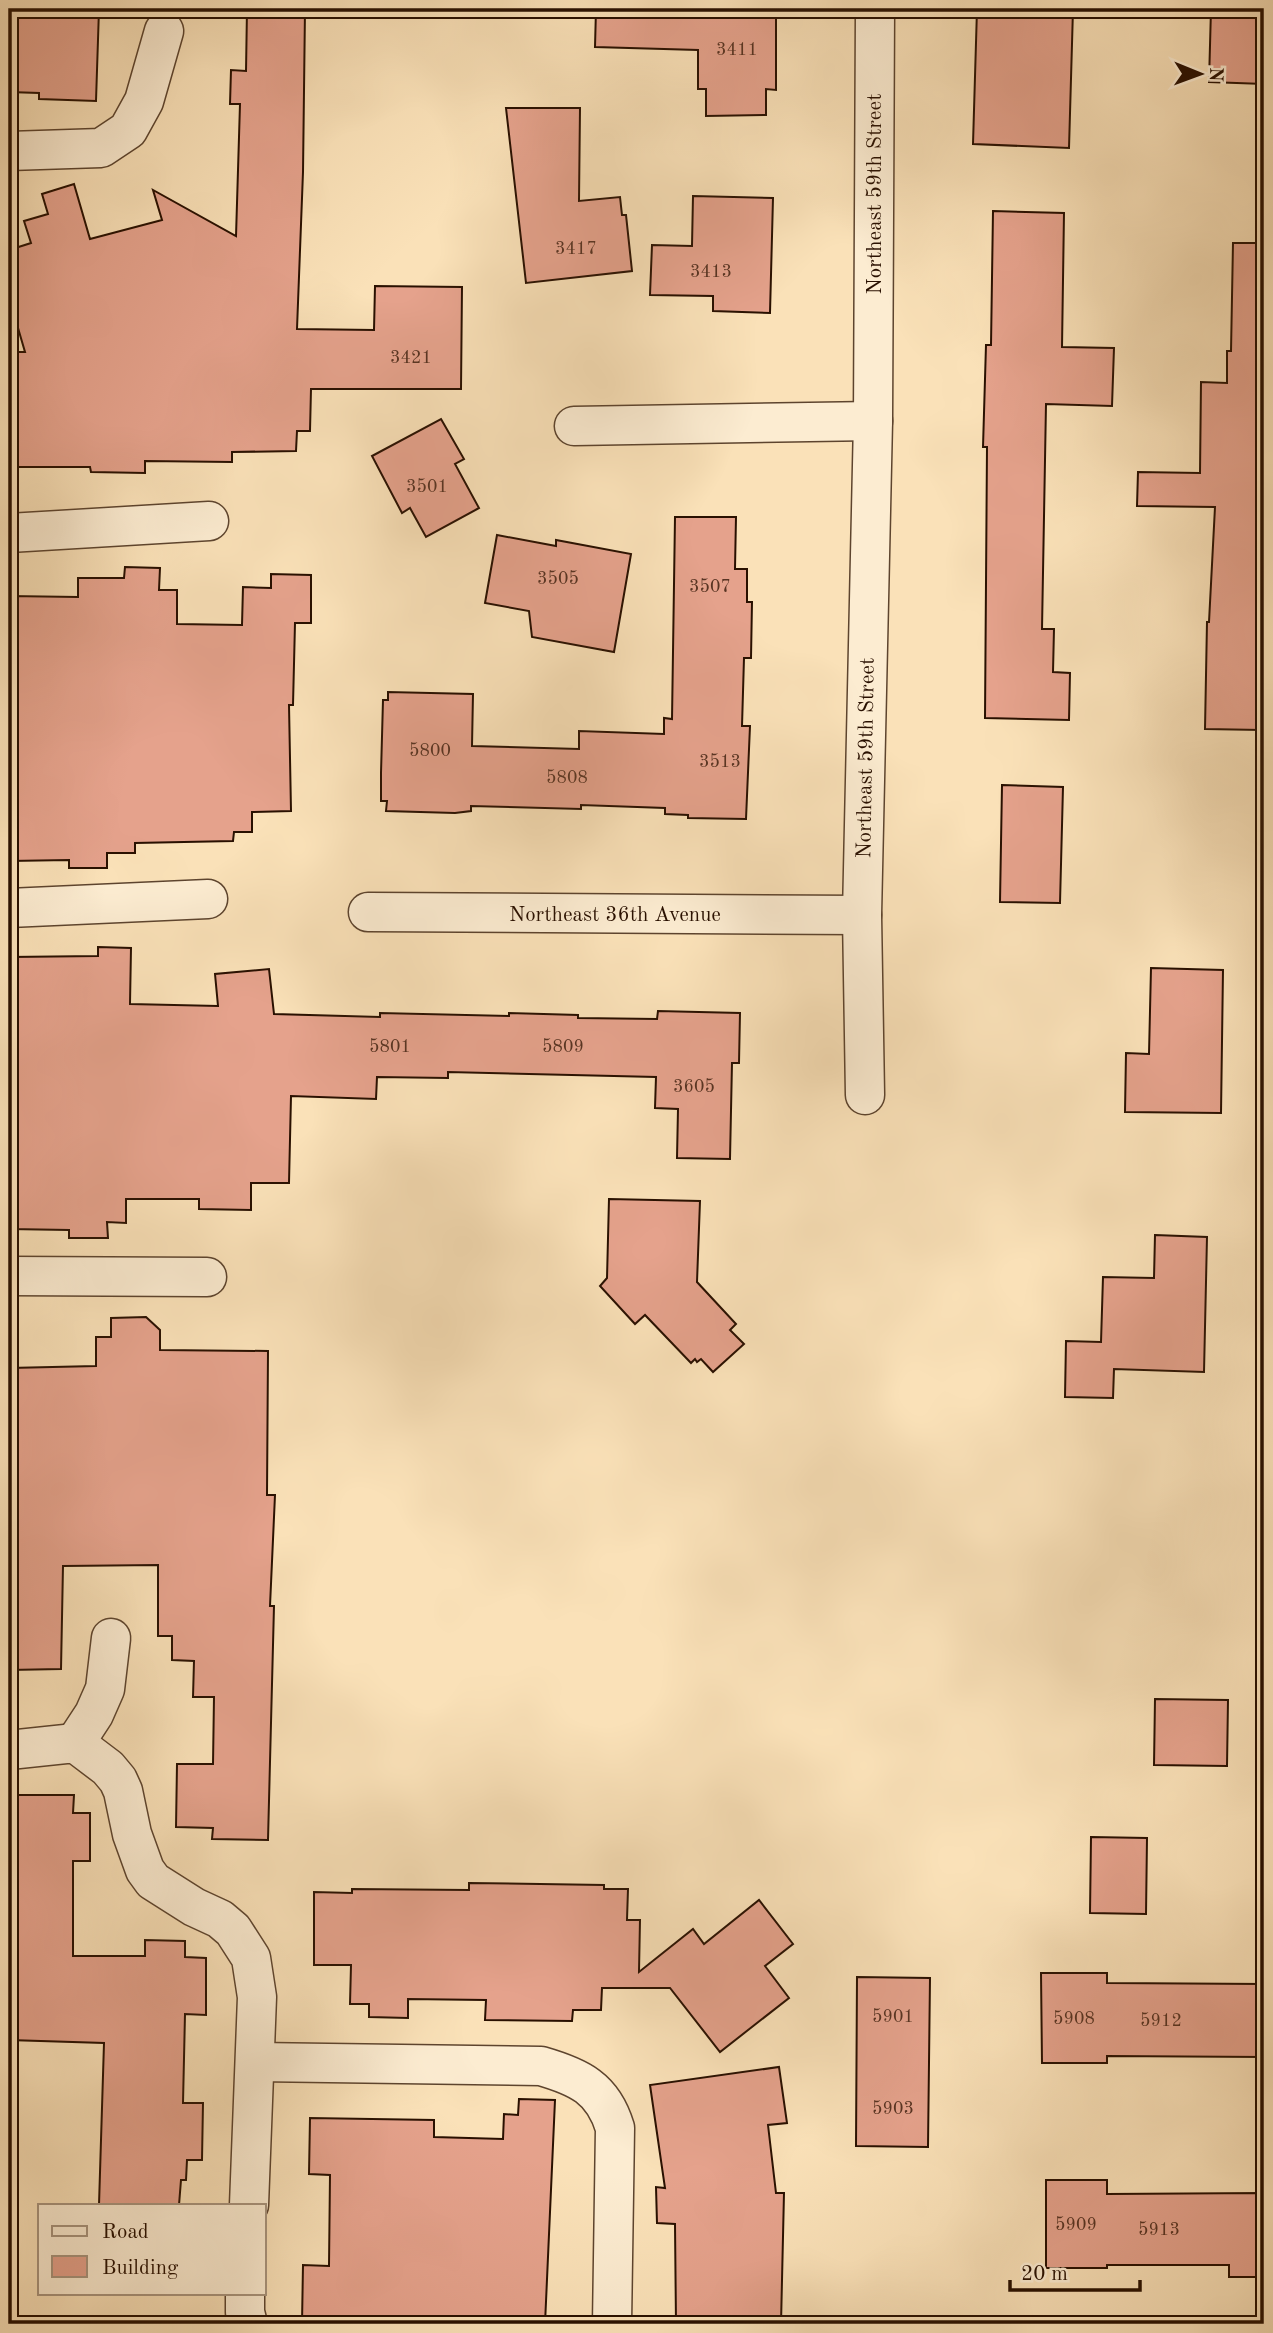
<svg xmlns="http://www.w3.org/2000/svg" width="1273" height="2333" viewBox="0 0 1273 2333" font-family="'Old Standard TT',serif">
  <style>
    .building { fill: #e5a28c; stroke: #291000; stroke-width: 2 }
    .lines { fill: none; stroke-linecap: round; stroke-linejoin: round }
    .minor-casing { stroke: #5d442e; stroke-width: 41 }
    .minor { stroke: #fcecd1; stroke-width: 38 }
    .labels { text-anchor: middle; stroke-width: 5; stroke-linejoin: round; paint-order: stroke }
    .number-label { font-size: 18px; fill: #583423 }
    .street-label { font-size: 21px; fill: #291000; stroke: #fcecd1 }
  </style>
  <rect width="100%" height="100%" fill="#fae1b8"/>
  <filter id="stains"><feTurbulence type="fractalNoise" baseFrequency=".00286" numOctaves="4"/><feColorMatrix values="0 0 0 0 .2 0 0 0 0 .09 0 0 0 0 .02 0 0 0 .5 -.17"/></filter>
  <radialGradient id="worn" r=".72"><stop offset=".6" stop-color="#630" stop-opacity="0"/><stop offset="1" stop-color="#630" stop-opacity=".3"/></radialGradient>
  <g class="building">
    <path d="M 15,9 L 99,9 L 96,101 L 39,99 L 39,93 L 9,92 L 9,27 L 14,27 Z"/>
    <path d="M 247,9 L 305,9 L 303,172 L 297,329 L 374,330 L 375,286 L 462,287 L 461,389 L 311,389 L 310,431 L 297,431 L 296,451 L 232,452 L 232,462 L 145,461 L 145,473 L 91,472 L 90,467 L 9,467 L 9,352 L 25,352 L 9,297 L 9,250 L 31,243 L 24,221 L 48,214 L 42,194 L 74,184 L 90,239 L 162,220 L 153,190 L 236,236 L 240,104 L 230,104 L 231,70 L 246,71 Z"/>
    <path d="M 596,9 L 776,9 L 776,90 L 766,89 L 766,115 L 706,116 L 706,89 L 698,89 L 698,50 L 595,47 Z"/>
    <path d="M 977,9 L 1073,9 L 1069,148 L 973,144 Z"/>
    <path d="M 1211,9 L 1264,9 L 1264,84 L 1209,82 Z"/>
    <path d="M 506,108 L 580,108 L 579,201 L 620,197 L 622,215 L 626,215 L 632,271 L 526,283 Z"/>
    <path d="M 693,196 L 773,198 L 770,313 L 713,311 L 713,296 L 650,295 L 652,245 L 692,246 Z"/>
    <path d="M 993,211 L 1064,213 L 1062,347 L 1114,348 L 1112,406 L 1046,404 L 1042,629 L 1054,629 L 1053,672 L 1070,673 L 1069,720 L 985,718 L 987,447 L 983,447 L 986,345 L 991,345 Z"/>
    <path d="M 1233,243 L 1264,243 L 1264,591 L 1261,730 L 1205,729 L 1207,622 L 1209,622 L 1215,507 L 1137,506 L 1138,472 L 1200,473 L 1201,382 L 1227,383 L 1227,351 L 1231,351 Z"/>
    <path d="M 441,419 L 464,459 L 455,464 L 479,508 L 426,537 L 410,508 L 402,513 L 372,456 Z"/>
    <path d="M 675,517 L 736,517 L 735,569 L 747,569 L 747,602 L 752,602 L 751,658 L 744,658 L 742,726 L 750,726 L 746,819 L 688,818 L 688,815 L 665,814 L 665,808 L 581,805 L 581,809 L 471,806 L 471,811 L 455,813 L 386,811 L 387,801 L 381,801 L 381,773 L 383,700 L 388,700 L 388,692 L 473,694 L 472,746 L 579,749 L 579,731 L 664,734 L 664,718 L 672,719 Z"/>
    <path d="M 497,535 L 556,546 L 556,540 L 631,554 L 614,652 L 532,637 L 529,611 L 485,603 Z"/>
    <path d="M 125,567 L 160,568 L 159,590 L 177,590 L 177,624 L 242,625 L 243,587 L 271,588 L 271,574 L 311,575 L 311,623 L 295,623 L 293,705 L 289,705 L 291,811 L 252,812 L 252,832 L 234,832 L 233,841 L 135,843 L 135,853 L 107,853 L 107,868 L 69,868 L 69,860 L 9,861 L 9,596 L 78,597 L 78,578 L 124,578 Z"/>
    <path d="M 1002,785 L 1063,787 L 1060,903 L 1000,902 Z"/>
    <path d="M 98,947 L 131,948 L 130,1004 L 218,1006 L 215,974 L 269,969 L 274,1014 L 380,1017 L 380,1013 L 509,1016 L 509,1013 L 578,1015 L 578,1018 L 657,1019 L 658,1011 L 740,1013 L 739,1063 L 732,1063 L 730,1159 L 677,1158 L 678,1109 L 655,1108 L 656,1077 L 448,1072 L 448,1078 L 377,1077 L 376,1099 L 291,1096 L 289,1183 L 251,1183 L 251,1210 L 199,1209 L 199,1199 L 126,1199 L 126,1223 L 107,1222 L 108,1238 L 69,1238 L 69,1230 L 9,1229 L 9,957 L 98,956 Z"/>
    <path d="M 1151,968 L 1223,970 L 1221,1113 L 1125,1112 L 1126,1053 L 1149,1054 Z"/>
    <path d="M 609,1199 L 700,1201 L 697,1282 L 736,1324 L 730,1330 L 744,1344 L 713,1372 L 701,1359 L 697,1362 L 695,1359 L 691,1363 L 645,1315 L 635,1324 L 600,1286 L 607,1278 Z"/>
    <path d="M 1155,1235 L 1207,1237 L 1204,1372 L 1114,1369 L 1113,1398 L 1065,1397 L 1066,1341 L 1101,1342 L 1103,1277 L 1154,1278 Z"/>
    <path d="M 146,1317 L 160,1330 L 160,1350 L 268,1351 L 267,1495 L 275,1495 L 270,1606 L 274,1606 L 268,1840 L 212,1839 L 213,1828 L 176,1827 L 177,1764 L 213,1764 L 214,1697 L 193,1697 L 194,1661 L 172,1660 L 172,1636 L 158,1636 L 158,1565 L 63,1566 L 61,1669 L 9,1670 L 9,1368 L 96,1366 L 96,1337 L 111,1337 L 111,1318 Z"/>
    <path d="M 1155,1699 L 1228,1700 L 1227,1766 L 1154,1765 Z"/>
    <path d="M 17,1795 L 74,1795 L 73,1813 L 90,1813 L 90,1861 L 73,1861 L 73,1956 L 145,1956 L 145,1940 L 185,1941 L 185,1957 L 206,1958 L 206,2015 L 185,2014 L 183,2103 L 203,2103 L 202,2160 L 187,2160 L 186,2180 L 181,2180 L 179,2205 L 99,2205 L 104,2043 L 9,2040 L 9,1816 L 17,1816 Z"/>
    <path d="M 1091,1837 L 1147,1838 L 1146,1914 L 1090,1913 Z"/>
    <path d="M 469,1883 L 604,1885 L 604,1889 L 628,1889 L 627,1920 L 640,1920 L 639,1972 L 693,1929 L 704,1944 L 759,1900 L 793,1944 L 765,1966 L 789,1998 L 720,2052 L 670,1988 L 602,1988 L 601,2010 L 573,2010 L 572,2021 L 485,2020 L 486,2000 L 408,1999 L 408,2018 L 369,2017 L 369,2004 L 350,2004 L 351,1965 L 314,1965 L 314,1892 L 352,1893 L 352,1889 L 469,1890 Z"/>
    <path d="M 1041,1973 L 1107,1973 L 1107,1983 L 1264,1984 L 1264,2057 L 1107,2056 L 1107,2063 L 1042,2063 Z"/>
    <path d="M 857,1977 L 930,1978 L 928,2147 L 856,2146 Z"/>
    <path d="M 779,2067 L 787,2123 L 768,2125 L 776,2193 L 784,2193 L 781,2324 L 676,2324 L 675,2224 L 657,2223 L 656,2187 L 665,2188 L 650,2085 Z"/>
    <path d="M 519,2099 L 555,2100 L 545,2324 L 302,2323 L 303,2265 L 329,2266 L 330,2175 L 309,2174 L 310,2118 L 434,2120 L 434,2137 L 503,2139 L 504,2114 L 518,2115 Z"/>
    <path d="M 1046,2180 L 1107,2180 L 1107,2194 L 1264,2193 L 1264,2277 L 1229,2277 L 1229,2265 L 1107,2265 L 1107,2268 L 1046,2268 Z"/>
  </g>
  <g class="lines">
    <g class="minor-casing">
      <g id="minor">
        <path d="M 9,151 L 101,148 L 128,130 L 144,101 L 164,31"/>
        <path d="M 574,426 L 873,421"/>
        <path d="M 9,533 L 209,521"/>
        <path d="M 9,908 L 208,899"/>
        <path d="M 368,912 L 862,915"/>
        <path d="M 865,1095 L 862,915 L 873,421 L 875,9"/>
        <path d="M 9,1276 L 207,1277"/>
        <path d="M 75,1743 L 94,1714 L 105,1689 L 111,1638"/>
        <path d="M 9,1750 L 75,1743 L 108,1768 L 118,1780 L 123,1791 L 132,1834 L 145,1870 L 153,1881 L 194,1907 L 220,1919 L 233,1930 L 251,1958 L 257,1997 L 249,2205"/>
        <path d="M 256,2062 L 541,2066 C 579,2077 603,2088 615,2128 L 612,2324"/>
        <path d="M 245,2293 L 245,2312 L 248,2324"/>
      </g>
    </g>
    <use href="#minor" class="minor"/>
  </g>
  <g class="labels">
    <g class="number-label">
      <text x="737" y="55">3411</text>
      <text x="576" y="254">3417</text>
      <text x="711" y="277">3413</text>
      <text x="411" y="363">3421</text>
      <text x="427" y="492">3501</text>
      <text x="558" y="584">3505</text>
      <text x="710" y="592">3507</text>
      <text x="430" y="756">5800</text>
      <text x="720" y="767">3513</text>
      <text x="567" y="783">5808</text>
      <text x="390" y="1052">5801</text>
      <text x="563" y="1052">5809</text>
      <text x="694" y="1092">3605</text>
      <text x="893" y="2022">5901</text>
      <text x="1074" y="2024">5908</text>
      <text x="1161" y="2026">5912</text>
      <text x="893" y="2114">5903</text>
      <text x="1076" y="2230">5909</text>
      <text x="1159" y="2235">5913</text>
    </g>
    <g class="street-label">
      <text transform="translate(874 194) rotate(-90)" y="7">Northeast 59th Street</text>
      <text transform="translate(865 758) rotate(-89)" y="7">Northeast 59th Street</text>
      <text x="615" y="921">Northeast 36th Avenue</text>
    </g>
  </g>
  <rect width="1273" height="2333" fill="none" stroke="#fae1b8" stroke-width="35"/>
  <rect x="10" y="10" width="1252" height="2312" fill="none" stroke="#291000" stroke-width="3.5"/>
  <rect x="18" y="18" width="1238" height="2298" fill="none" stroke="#291000" stroke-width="2"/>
  <rect x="38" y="2204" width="228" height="91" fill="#fcecd1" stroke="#a8947d" stroke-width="2"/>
  <rect x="52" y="2226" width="35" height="10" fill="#fcecd1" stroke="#a8947d" stroke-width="2"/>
  <text x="102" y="2238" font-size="21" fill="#291000">Road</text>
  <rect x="52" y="2256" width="35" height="21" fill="#e5a28c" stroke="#a8947d" stroke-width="2"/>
  <text x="102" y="2274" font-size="21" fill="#291000">Building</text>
  <g transform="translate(1200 74) rotate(91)" stroke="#fcecd1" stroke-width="5" paint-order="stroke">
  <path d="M0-5L12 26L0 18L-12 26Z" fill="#291000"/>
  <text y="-10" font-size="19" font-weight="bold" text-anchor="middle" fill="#291000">N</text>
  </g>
  <path d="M1010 2280v10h130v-10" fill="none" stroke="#291000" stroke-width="3.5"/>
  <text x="1021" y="2280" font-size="21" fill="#291000" stroke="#fcecd1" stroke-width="5" paint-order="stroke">20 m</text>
  <rect width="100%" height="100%" filter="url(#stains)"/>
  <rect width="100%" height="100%" fill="url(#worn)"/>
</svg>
